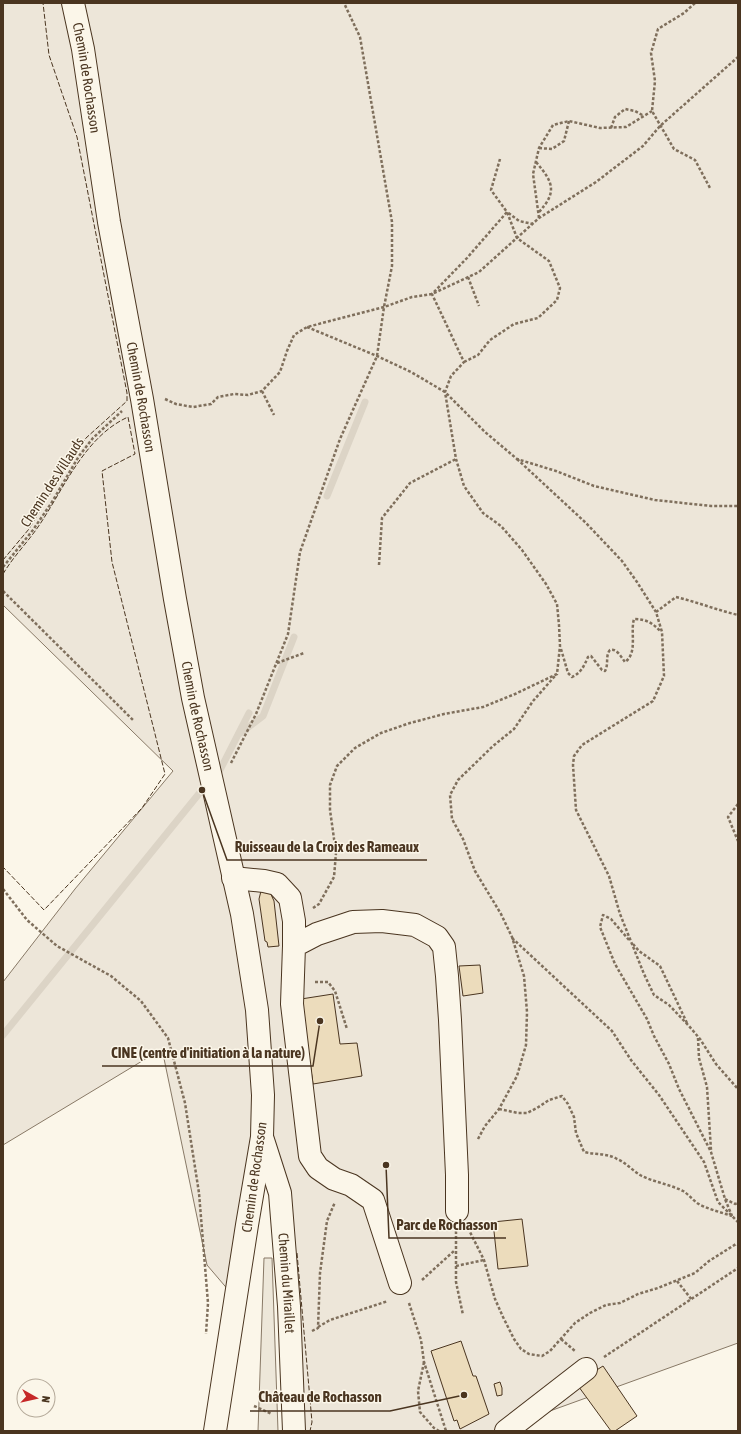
<svg xmlns="http://www.w3.org/2000/svg" width="741" height="1434" viewBox="0 0 741 1434" font-family="'Asap Condensed',sans-serif">
  <style>
    .green { fill: #ede6d9; stroke: #887966 }
    .parking { fill: #ede7d9; stroke: #887966 }
    .lines { fill: none; stroke-linecap: round; stroke-linejoin: round }
    .stream { stroke: #dcd4c6; stroke-width: 7 }
    .building { fill: #ecdcbc; stroke: #4a3520 }
    .minor-casing { stroke: #4a3520; stroke-width: 24 }
    .path { stroke: #7f6f5c; stroke-width: 2.5; stroke-dasharray: 3 2; stroke-linecap: butt }
    .minor { stroke: #fbf6e9; stroke-width: 22 }
    .fence { stroke: #4a3520; stroke-width: 1; stroke-dasharray: 5 2; stroke-linecap: butt }
    .labels { text-anchor: middle; stroke-width: 3; stroke-linejoin: round; paint-order: stroke }
    .street-label { font-size: 14px; fill: #4a3520; stroke: #fbf6e9 }
    .leader { fill: none; stroke: #4a3520; stroke-width: 1.5 }
    .callout-dot { fill: #4a3520; stroke: #fbf6e9; stroke-width: 1.5 }
    .callout-label { font-size: 15px; text-anchor: middle; font-weight: bold; fill: #4a3520; stroke: #fbf6e9; stroke-width: 3; stroke-linejoin: round; paint-order: stroke }
  </style>
  <rect width="100%" height="100%" fill="#fbf6e9"/>
  <path class="green" d="M 3,3 L 738,3 L 738,1343 L 525,1420 L 506,1431 L 294,1431 L 291,1344 L 262,1138 L 236,1299 L 207,1265 L 162,1049 L 3,1145 L 3,982 L 75,889 L 173,771 L 3,605 Z"/>
  <path class="parking" d="M 264,1258 L 272,1258 L 278,1431 L 258,1431 Z"/>
  <g class="lines">
    <g class="stream">
      <path d="M 327,496 L 365,402"/>
      <path d="M 239,734 L 263,716 L 294,637"/>
      <path d="M 218,774 L 249,713"/>
      <path d="M 3,1035 L 202,790"/>
    </g>
  </g>
  <g class="building">
    <path d="M 269,890 L 274,901 L 279,946 L 268,947 L 267,942 L 265,941 L 259,899 L 261,891 Z"/>
    <path d="M 480,965 L 483,993 L 463,996 L 459,966 Z"/>
    <path d="M 333,994 L 340,1044 L 357,1043 L 362,1076 L 313,1084 L 301,999 Z"/>
    <path d="M 522,1219 L 528,1266 L 498,1269 L 493,1222 Z"/>
    <path d="M 461,1341 L 473,1376 L 476,1376 L 489,1414 L 460,1429 L 457,1420 L 454,1421 L 431,1351 Z"/>
    <path d="M 603,1366 L 637,1416 L 615,1431 L 611,1431 L 576,1383 Z"/>
    <path d="M 500,1382 L 502,1388 L 502,1395 L 497,1396 L 494,1384 Z"/>
  </g>
  <g class="lines">
    <g class="minor-casing">
      <g id="minor">
        <path id="s1" d="M 73,3 L 83,49 L 109,222 L 142,399 L 175,599 L 193,698 L 242,914 L 257,1010 L 263,1095 L 262,1137 L 247,1225 L 215,1431"/>
        <path d="M 233,878 L 264,881 L 277,884 L 290,898 L 294,921 L 294,946"/>
        <path id="s2" d="M 263,1140 L 280,1193 L 289,1306 L 294,1431"/>
        <path d="M 400,1283 L 373,1200 L 351,1185 L 334,1179 L 318,1168 L 310,1156 L 292,1004 L 294,946 L 317,934 L 353,922 L 382,921 L 415,925 L 437,937 L 444,947 L 447,976 L 450,1020 L 457,1175 L 457,1211"/>
        <path d="M 506,1431 L 586,1369"/>
      </g>
    </g>
    <g class="path">
      <path d="M 695,3 L 684,13 L 658,29 L 651,53 L 655,81 L 652,111 L 674,149 L 695,160 L 710,188"/>
      <path d="M 611,128 L 615,117 L 625,109 L 635,111 L 644,116"/>
      <path d="M 539,148 L 552,149 L 564,141 L 569,121"/>
      <path d="M 536,162 C 553,182 558,192 538,213"/>
      <path d="M 539,218 L 533,174 L 539,148 L 553,125 L 569,121 L 600,128 L 626,127 L 652,111"/>
      <path d="M 468,277 L 479,306"/>
      <path d="M 307,327 L 377,356 L 411,372 L 445,392 L 485,432 L 517,459 L 556,471 L 594,486 L 655,500 L 711,506 L 738,506"/>
      <path d="M 464,362 L 478,355 L 490,340 L 514,324 L 538,318 L 557,300 L 560,288 L 549,261 L 517,238 L 507,212 L 491,190 L 500,159"/>
      <path d="M 262,391 L 274,415"/>
      <path d="M 165,399 L 176,404 L 193,407 L 211,404 L 218,397 L 234,394 L 248,395 L 262,391 L 280,372 L 287,351 L 294,335 L 307,327 L 384,307 L 412,297 L 432,294 L 479,272 L 539,218 L 596,182 L 643,146 L 660,126 L 738,57"/>
      <path d="M 517,459 L 586,523 L 622,561 L 637,582 L 656,612 L 662,632 L 664,676 L 653,701 L 582,745 L 574,756 L 573,765 L 576,810 L 609,876 L 620,914 L 644,974 L 654,995 L 669,1005 L 689,1026 L 700,1039 L 716,1064 L 738,1089"/>
      <path d="M 379,565 L 382,518 L 410,483 L 456,459"/>
      <path d="M 3,567 L 33,530 L 52,502 L 79,456 L 93,438 L 122,411"/>
      <path d="M 3,591 L 133,720"/>
      <path d="M 656,612 L 676,597 C 697,602 717,610 738,615"/>
      <path d="M 561,649 L 568,673 L 572,677 C 581,673 584,666 588,657 L 591,656 L 602,670 L 605,671 C 609,664 605,656 610,650 C 617,648 621,657 625,662 C 638,653 630,632 634,619 C 646,619 653,623 661,632"/>
      <path d="M 277,663 L 304,653"/>
      <path d="M 231,763 L 256,714 L 288,634 L 300,552 L 340,439 L 377,356 L 384,307 L 392,266 L 392,222 L 360,37 L 344,3"/>
      <path d="M 738,804 L 728,817 L 738,841"/>
      <path d="M 3,889 L 27,920 L 57,946 L 111,976 L 141,1001 L 168,1038 L 185,1103 L 199,1193 L 208,1303 L 206,1334"/>
      <path d="M 313,908 L 319,904 L 334,877 L 336,853 L 330,810 L 330,785 L 337,766 L 355,748 L 381,733 L 410,723 L 444,714 L 483,707 L 515,694 L 557,674 L 560,646 L 559,625 L 557,604 L 546,584 L 522,550 L 501,526 L 483,513 L 464,486 L 456,459 L 445,392 L 451,376 L 464,362 L 432,294 L 467,258 L 507,212 L 519,221 L 533,224"/>
      <path d="M 512,938 L 612,1031 L 631,1060 L 659,1095 L 704,1162 L 718,1202 L 738,1222"/>
      <path d="M 629,940 L 611,919 L 603,915 L 600,927 L 615,964 L 647,1019 L 654,1036 L 669,1064 L 679,1089 L 711,1152 L 725,1199 L 732,1216"/>
      <path d="M 633,944 L 639,951 L 660,966 L 687,1023"/>
      <path d="M 315,982 L 328,982 L 335,991 L 347,1029"/>
      <path d="M 698,1038 L 699,1058 L 707,1087 L 711,1150"/>
      <path d="M 499,1109 L 518,1113 L 527,1113 L 537,1108 L 549,1100 L 562,1096 L 568,1104 L 574,1117 L 576,1133 L 584,1152 C 596,1155 607,1153 617,1159 C 625,1162 632,1170 640,1175 C 653,1182 669,1184 683,1191 C 688,1194 692,1199 697,1203 C 707,1209 720,1212 732,1216"/>
      <path d="M 478,1139 L 485,1126 L 499,1109 L 517,1076 L 526,1045 L 527,1012 L 524,976 L 512,937 L 501,914 L 475,871 L 463,839 L 452,819 L 450,795 L 458,780 L 493,746 L 514,729 L 533,701 L 555,676"/>
      <path d="M 725,1199 L 735,1204 L 738,1203"/>
      <path d="M 468,1228 L 484,1260 L 495,1299 L 503,1317 L 514,1339 L 521,1349 L 529,1354 L 542,1356 L 550,1351 L 575,1323 L 590,1313 L 606,1305 L 620,1303 L 638,1294 L 658,1288 L 695,1273 L 709,1261 L 736,1244 L 738,1245"/>
      <path d="M 456,1231 L 456,1282 L 463,1315"/>
      <path d="M 456,1266 L 484,1260"/>
      <path d="M 422,1280 L 455,1250"/>
      <path d="M 677,1281 L 692,1300"/>
      <path d="M 409,1303 L 421,1340 L 424,1362 L 446,1431"/>
      <path d="M 318,1327 L 330,1320 L 388,1301"/>
      <path d="M 312,1331 L 318,1328 L 320,1273 L 327,1221 L 335,1202"/>
      <path d="M 561,1339 L 575,1351"/>
      <path d="M 604,1357 L 738,1268"/>
      <path d="M 424,1362 L 418,1391 L 420,1412 L 434,1428 L 439,1431"/>
      <path d="M 254,1406 L 272,1414"/>
    </g>
    <use href="#minor" class="minor"/>
    <g class="fence">
      <path d="M 3,560 L 29,529 L 71,459 L 86,438 L 127,401 L 127,393 L 77,137 L 49,55 L 43,3"/>
      <path d="M 3,574 C 13,557 27,543 38,527 C 64,489 84,437 128,417 L 135,454 L 102,471 L 112,562 L 165,774 L 142,808 L 44,910 L 3,867"/>
      <path d="M 297,1253 L 312,1422 L 310,1431"/>
    </g>
  </g>
  <g class="labels">
    <g class="street-label">
      <text dy="5" stroke="none"><textPath href="#s1" startOffset="76">Chemin de Rochasson</textPath></text>
      <text dy="5" stroke="none"><textPath href="#s1" startOffset="400">Chemin de Rochasson</textPath></text>
      <text transform="translate(52 482) rotate(-57)" y="5">Chemin des Villauds</text>
      <text dy="5" stroke="none"><textPath href="#s1" startOffset="724">Chemin de Rochasson</textPath></text>
      <text transform="translate(254 1177) rotate(-82)" y="5">Chemin de Rochasson</text>
      <text dy="5" stroke="none"><textPath href="#s2" startOffset="146">Chemin du Miraillet</textPath></text>
    </g>
  </g>
  <path class="leader" d="M202 790L227 860H427M320 1021L313 1066H102M386 1165L389 1238H506M464 1395L390 1411H250"/>
  <g class="callout-dot">
    <circle cx="202" cy="790" r="4"/>
    <circle cx="320" cy="1021" r="4"/>
    <circle cx="386" cy="1165" r="4"/>
    <circle cx="464" cy="1395" r="4"/>
  </g>
  <g class="callout-label">
    <text x="327" y="852">Ruisseau de la Croix des Rameaux</text>
    <text x="208" y="1058">CINE (centre d'initiation à la nature)</text>
    <text x="447" y="1230">Parc de Rochasson</text>
    <text x="320" y="1402">Château de Rochasson</text>
  </g>
  <rect width="741" height="1434" fill="none" stroke="#4a3520" stroke-width="8"/>
  <g transform="translate(36 1398) rotate(98)"><circle r="19" fill="#fbf6e9" stroke="#b4a999"/>
  <path d="M0-3L7 15L0 10L-7 15Z" fill="#c62828"/>
  <text y="-6" font-size="11" font-weight="bold" text-anchor="middle" fill="#4a3520">N</text>
  </g>
</svg>
